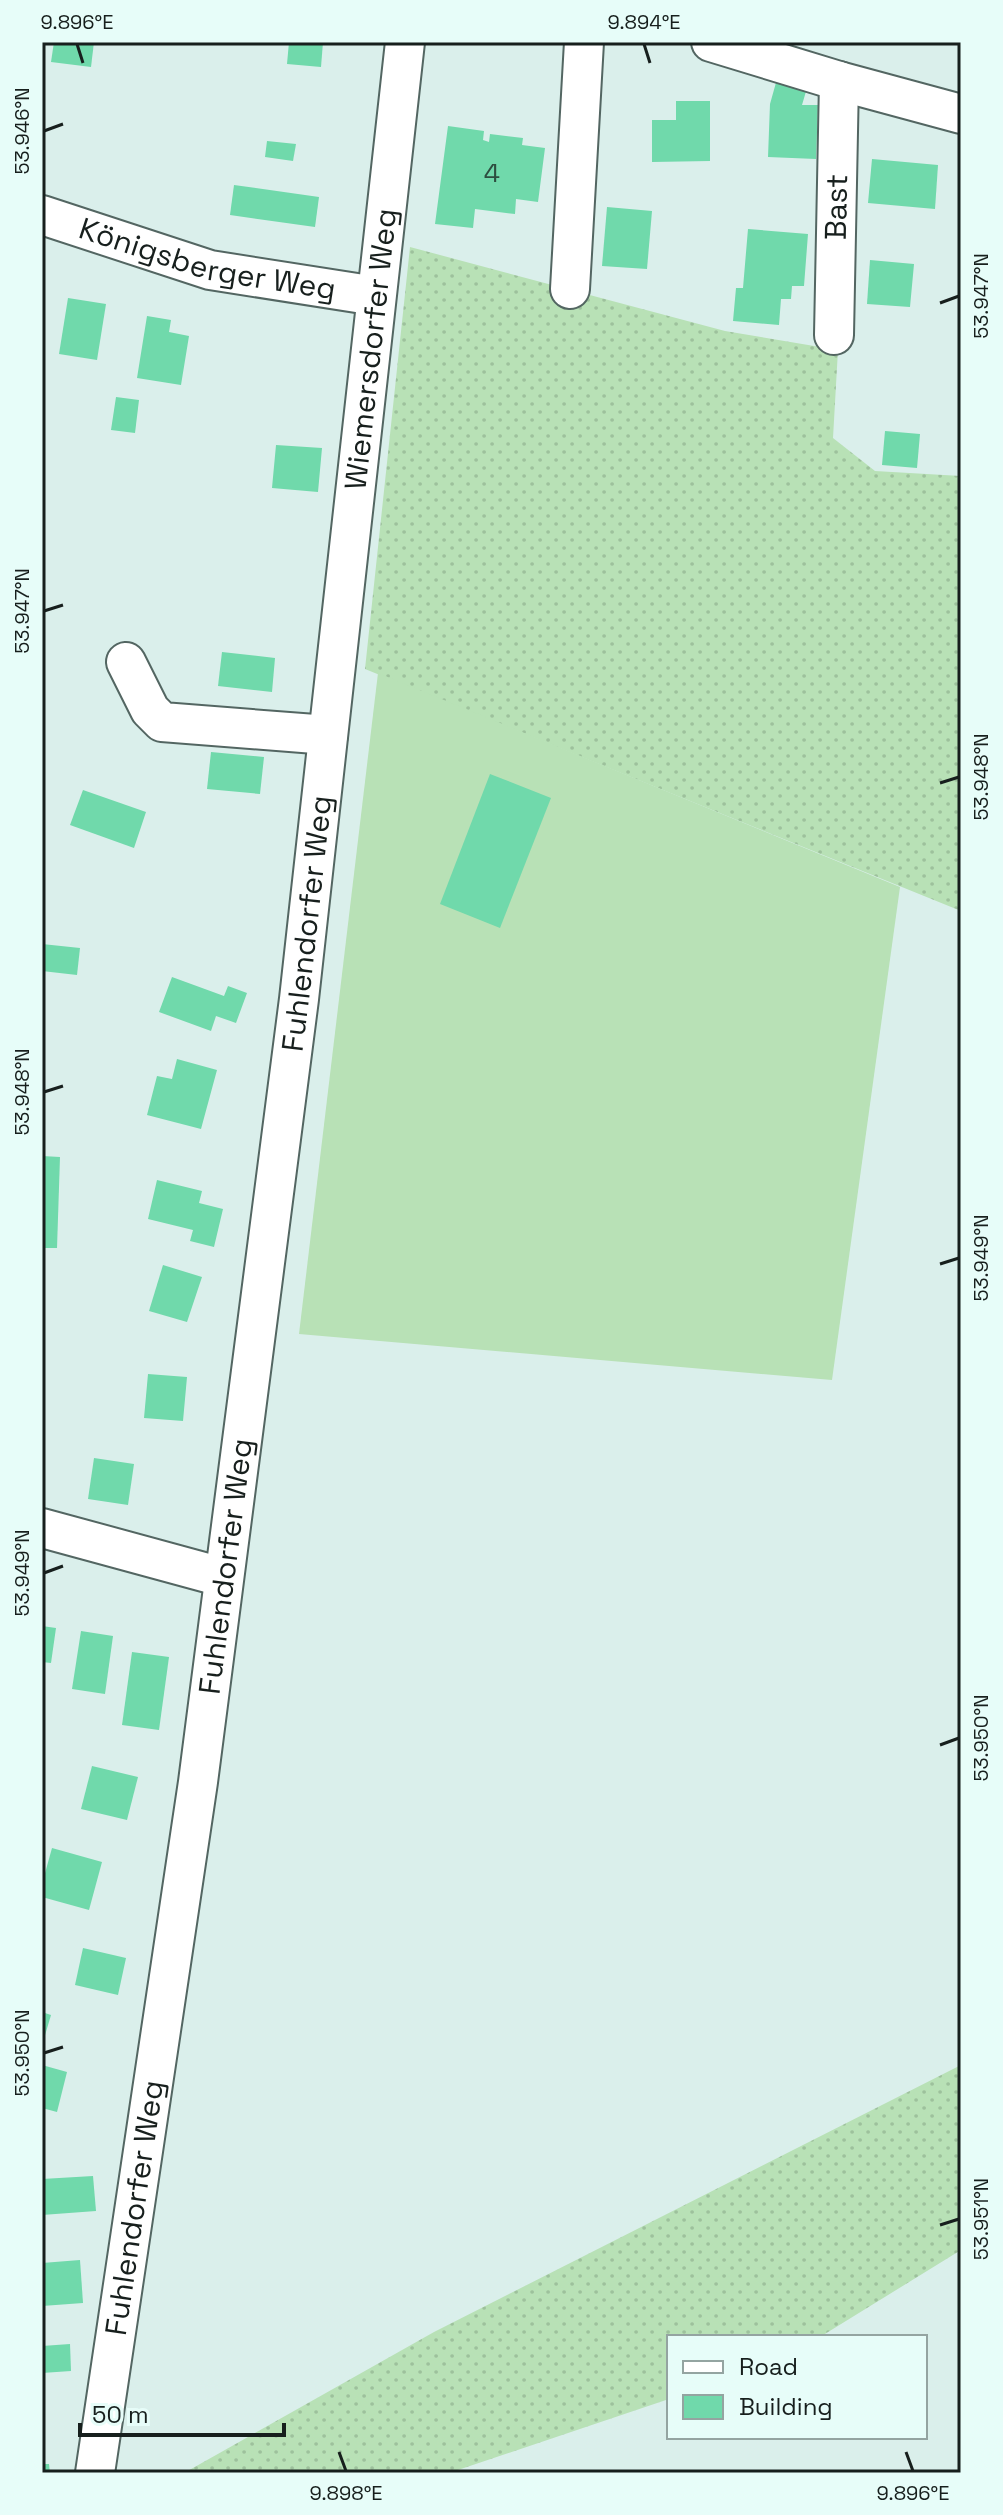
<svg xmlns="http://www.w3.org/2000/svg" width="1003" height="2515" viewBox="0 0 1003 2515" font-family="'Space Grotesk',sans-serif">
  <style>
    .grass { fill: url(#grass-dots) }
    .pitch { fill: #b8e1b6 }
    .building { fill: #70d9ab }
    .lines { fill: none; stroke-linecap: round; stroke-linejoin: round }
    .minor-casing { stroke: #536662; stroke-width: 42 }
    .minor { stroke: #fff; stroke-width: 38 }
    .ticks { fill: none; stroke: #171f1d; stroke-width: 3 }
    .labels { text-anchor: middle; stroke-width: 8; stroke-linejoin: round; paint-order: stroke }
    .number-label { font-size: 26px; fill: #2d4e40 }
    .street-label { font-size: 30px; fill: #171f1d; stroke: #e7fdf9 }
    .neatline { fill: none; stroke: #171f1d; stroke-width: 3 }
    .ticks-label { font-size: 20px; text-anchor: middle; fill: #171f1d }
  </style>
  <defs>
    <pattern id="grass-dots" width="8" height="8" patternUnits="userSpaceOnUse" patternTransform="scale(2)"><rect width="8" height="8" fill="#b8e1b6"/><path d="M2 2h.1M6 6h.1" fill="none" stroke="#9dc19c" stroke-width="1.8" stroke-linecap="round"/></pattern>
  </defs>
  <rect width="100%" height="100%" fill="#daefeb"/>
  <g class="grass">
    <path d="M 410,247 L 725,331 L 838,350 L 833,438 L 875,471 L 961,476 L 961,911 L 365,669 Z"/>
    <path d="M 961,2065 L 961,2250 L 820,2337 L 669,2337 L 669,2399 L 449,2473 L 184,2473 L 434,2332 Z"/>
  </g>
  <path class="pitch" d="M 378,673 L 900,887 L 832,1380 L 299,1334 Z"/>
  <g class="building">
    <path d="M 54,42 L 94,42 L 91,67 L 51,62 Z"/>
    <path d="M 289,42 L 323,42 L 321,67 L 287,64 Z"/>
    <path d="M 777,79 L 807,88 L 802,105 L 818,105 L 816,159 L 768,157 L 770,104 Z"/>
    <path d="M 676,101 L 710,101 L 710,161 L 652,162 L 652,120 L 676,120 Z"/>
    <path d="M 448,126 L 484,131 L 483,140 L 489,142 L 490,134 L 523,138 L 522,145 L 545,148 L 538,202 L 516,199 L 515,214 L 475,209 L 473,228 L 435,224 Z"/>
    <path d="M 267,141 L 296,144 L 293,161 L 265,157 Z"/>
    <path d="M 872,159 L 938,165 L 935,209 L 868,203 Z"/>
    <path d="M 234,185 L 319,197 L 315,227 L 230,215 Z"/>
    <path d="M 607,207 L 652,211 L 647,269 L 602,266 Z"/>
    <path d="M 748,229 L 808,234 L 804,286 L 792,286 L 791,299 L 781,299 L 779,325 L 733,321 L 736,288 L 743,288 Z"/>
    <path d="M 870,260 L 914,264 L 910,307 L 867,304 Z"/>
    <path d="M 68,298 L 106,304 L 97,360 L 59,354 Z"/>
    <path d="M 147,316 L 171,320 L 169,332 L 189,336 L 181,385 L 137,378 Z"/>
    <path d="M 116,397 L 139,400 L 135,433 L 111,430 Z"/>
    <path d="M 885,431 L 920,434 L 917,468 L 882,465 Z"/>
    <path d="M 276,445 L 322,448 L 318,492 L 272,488 Z"/>
    <path d="M 222,652 L 275,658 L 272,692 L 218,686 Z"/>
    <path d="M 211,752 L 264,757 L 260,794 L 207,789 Z"/>
    <path d="M 490,774 L 551,798 L 500,928 L 440,904 Z"/>
    <path d="M 83,790 L 146,812 L 134,848 L 70,825 Z"/>
    <path d="M 42,944 L 80,948 L 77,975 L 42,971 Z"/>
    <path d="M 172,977 L 224,996 L 228,986 L 247,993 L 236,1023 L 216,1016 L 211,1031 L 159,1012 Z"/>
    <path d="M 177,1059 L 217,1070 L 201,1129 L 147,1115 L 157,1076 L 172,1079 Z"/>
    <path d="M 42,1156 L 60,1157 L 57,1248 L 42,1248 Z"/>
    <path d="M 157,1180 L 202,1191 L 199,1203 L 223,1209 L 214,1247 L 190,1241 L 193,1230 L 148,1219 Z"/>
    <path d="M 163,1265 L 202,1277 L 187,1322 L 149,1311 Z"/>
    <path d="M 148,1374 L 187,1377 L 183,1421 L 144,1418 Z"/>
    <path d="M 94,1458 L 134,1464 L 128,1505 L 88,1499 Z"/>
    <path d="M 42,1626 L 56,1628 L 51,1663 L 42,1662 Z"/>
    <path d="M 81,1631 L 113,1636 L 105,1694 L 72,1689 Z"/>
    <path d="M 132,1652 L 169,1657 L 159,1730 L 122,1725 Z"/>
    <path d="M 92,1766 L 138,1777 L 127,1820 L 81,1809 Z"/>
    <path d="M 52,1848 L 102,1862 L 89,1910 L 42,1897 L 42,1884 Z"/>
    <path d="M 83,1948 L 126,1958 L 118,1995 L 75,1985 Z"/>
    <path d="M 42,2012 L 51,2015 L 43,2042 L 42,2042 Z"/>
    <path d="M 42,2065 L 67,2072 L 57,2112 L 42,2108 Z"/>
    <path d="M 93,2176 L 96,2211 L 42,2215 L 42,2179 Z"/>
    <path d="M 80,2260 L 83,2303 L 42,2306 L 42,2263 Z"/>
    <path d="M 70,2344 L 71,2371 L 42,2373 L 42,2346 Z"/>
    <path d="M 42,2464 L 49,2464 L 50,2473 L 42,2473 Z"/>
  </g>
  <g class="lines">
    <g class="minor-casing">
      <g id="minor">
        <path d="M 711,42 L 839,81 L 961,114"/>
        <path id="s1" d="M 42,215 L 210,270 L 376,296"/>
        <path d="M 570,289 L 584,42"/>
        <path id="s2" d="M 834,335 L 839,81"/>
        <path d="M 126,662 L 150,710 L 162,722 L 328,735"/>
        <path d="M 42,1528 L 222,1577"/>
        <path id="s3" d="M 95,2473 L 198,1782 L 299,999 L 405,42"/>
      </g>
    </g>
    <use href="#minor" class="minor"/>
  </g>
  <path class="ticks" d="M 77,44 L 83,63M 644,44 L 650,63M 44,131 L 63,124M 940,303 L 959,296M 44,611 L 63,605M 940,783 L 959,777M 44,1092 L 63,1086M 940,1264 L 959,1258M 44,1573 L 63,1566M 940,1745 L 959,1738M 44,2053 L 63,2047M 940,2225 L 959,2219M 339,2452 L 346,2471M 906,2452 L 913,2471"/>
  <g class="labels">
    <g class="number-label">
      <text x="492" y="182">4</text>
    </g>
    <g class="street-label">
      <text dy="10" stroke="none"><textPath href="#s2" startOffset="128">Bast</textPath></text>
      <text dy="10" stroke="none"><textPath href="#s1" startOffset="172">Königsberger Weg</textPath></text>
      <text dy="10" stroke="none"><textPath href="#s3" startOffset="2142">Wiemersdorfer Weg</textPath></text>
      <text dy="10" stroke="none"><textPath href="#s3" startOffset="1564">Fuhlendorfer Weg</textPath></text>
      <text dy="10" stroke="none"><textPath href="#s3" startOffset="916">Fuhlendorfer Weg</textPath></text>
      <text dy="10" stroke="none"><textPath href="#s3" startOffset="268">Fuhlendorfer Weg</textPath></text>
    </g>
  </g>
  <rect width="1003" height="2515" fill="none" stroke="#e7fdf9" stroke-width="88"/>
  <rect x="667" y="2335" width="260" height="104" fill="#e7fdf9" stroke="#94a4a1" stroke-width="2"/>
  <rect x="683" y="2361" width="40" height="12" fill="#ffffff" stroke="#94a4a1" stroke-width="2"/>
  <text x="739" y="2375" font-size="24" fill="#171f1d">Road</text>
  <rect x="683" y="2395" width="40" height="24" fill="#70d9ab" stroke="#94a4a1" stroke-width="2"/>
  <text x="739" y="2415" font-size="24" fill="#171f1d">Building</text>
  <path d="M80 2423v12h204v-12" fill="none" stroke="#171f1d" stroke-width="4"/>
  <text x="92" y="2423" font-size="24" fill="#171f1d" stroke="#e7fdf9" stroke-width="6" paint-order="stroke">50 m</text>
  <rect x="44" y="44" width="915" height="2427" class="neatline"/>
  <g class="ticks-label">
    <text x="77" y="29">9.896°E</text>
    <text x="644" y="29">9.894°E</text>
    <text transform="translate(22 131) rotate(-90)" y="7">53.946°N</text>
    <text transform="translate(981 296) rotate(-90)" y="7">53.947°N</text>
    <text transform="translate(22 611) rotate(-90)" y="7">53.947°N</text>
    <text transform="translate(981 777) rotate(-90)" y="7">53.948°N</text>
    <text transform="translate(22 1092) rotate(-90)" y="7">53.948°N</text>
    <text transform="translate(981 1258) rotate(-90)" y="7">53.949°N</text>
    <text transform="translate(22 1573) rotate(-90)" y="7">53.949°N</text>
    <text transform="translate(981 1738) rotate(-90)" y="7">53.950°N</text>
    <text transform="translate(22 2053) rotate(-90)" y="7">53.950°N</text>
    <text transform="translate(981 2219) rotate(-90)" y="7">53.951°N</text>
    <text x="346" y="2500">9.898°E</text>
    <text x="913" y="2500">9.896°E</text>
  </g>
</svg>
